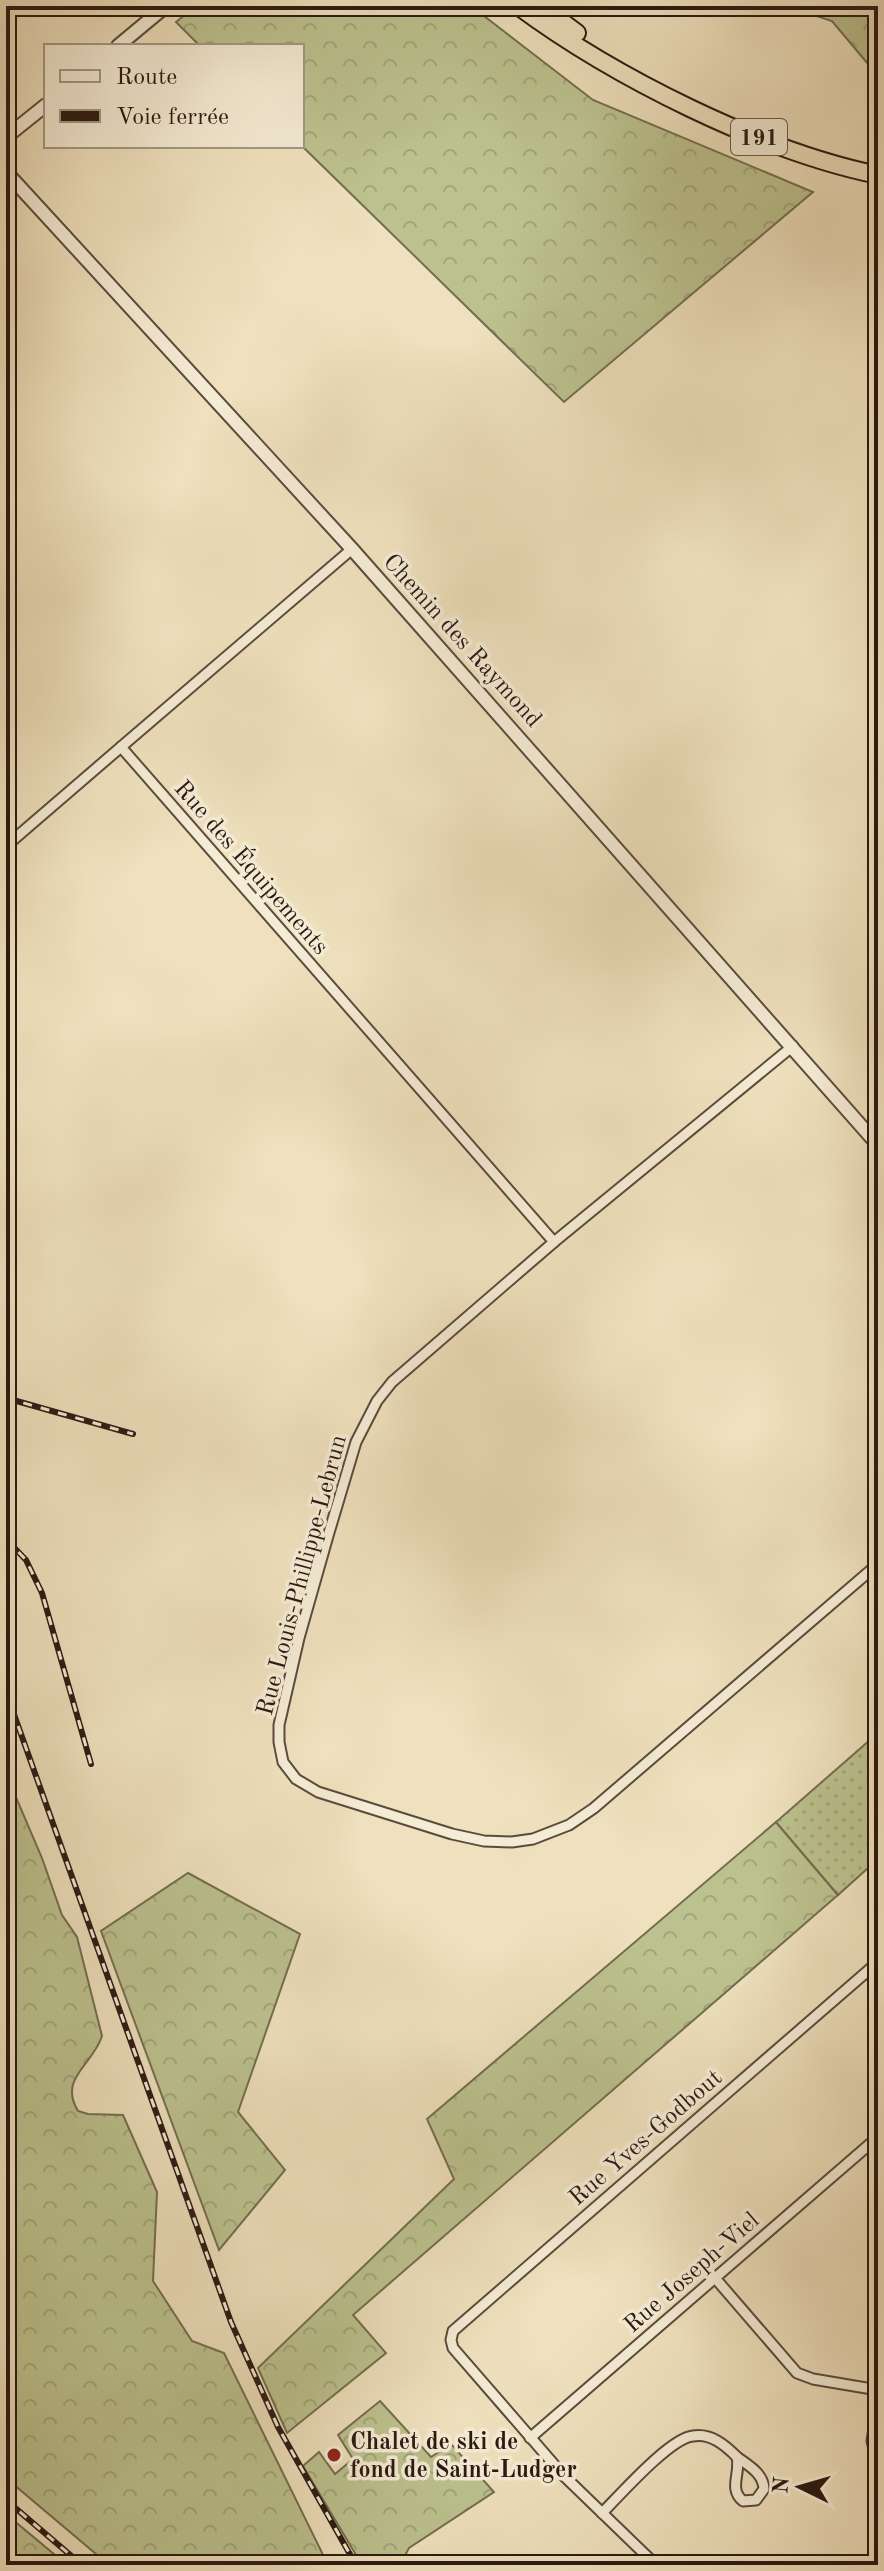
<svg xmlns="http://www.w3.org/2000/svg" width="884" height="2571" viewBox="0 0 884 2571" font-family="'Old Standard TT',serif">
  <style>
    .forest { fill: url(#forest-crowns); stroke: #736e50; stroke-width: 2 }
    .garden { fill: url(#garden-dots); stroke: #736e50; stroke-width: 2 }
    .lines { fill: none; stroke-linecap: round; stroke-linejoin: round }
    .minor-casing { stroke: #5b4b3d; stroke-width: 13 }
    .tertiary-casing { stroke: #5b4b3d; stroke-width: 16 }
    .trunk-casing { stroke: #2a1912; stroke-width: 20 }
    .minor { stroke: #f5ecd5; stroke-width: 9 }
    .tertiary { stroke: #f5ecd5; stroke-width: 12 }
    .trunk { stroke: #efe1be; stroke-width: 16 }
    .rail-casing { stroke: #2a1912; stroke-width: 6 }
    .rail { stroke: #f5ecd5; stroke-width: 3; stroke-dasharray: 9; stroke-linecap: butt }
    .poi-dot { fill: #8f2418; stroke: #f5ecd5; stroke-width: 3 }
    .labels { text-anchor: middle; stroke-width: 7; stroke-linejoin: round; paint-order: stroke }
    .shield { fill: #f5ecd5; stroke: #67584c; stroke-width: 2 }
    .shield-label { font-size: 22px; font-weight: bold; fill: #2a1912 }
    .street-label { font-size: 24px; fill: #2a1912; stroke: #f5ecd5 }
    .poi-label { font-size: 24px; font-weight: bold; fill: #2a1912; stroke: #f5ecd5; text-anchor: start }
  </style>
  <defs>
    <pattern id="forest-crowns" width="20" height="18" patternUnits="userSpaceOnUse" patternTransform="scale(2)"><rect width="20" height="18" fill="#bcc28f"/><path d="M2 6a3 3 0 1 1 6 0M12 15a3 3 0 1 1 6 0" fill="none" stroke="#a2a67a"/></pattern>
    <pattern id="garden-dots" width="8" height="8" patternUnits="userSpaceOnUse" patternTransform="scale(2)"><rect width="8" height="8" fill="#bcc28f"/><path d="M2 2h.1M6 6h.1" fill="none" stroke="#a2a67a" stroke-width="1.8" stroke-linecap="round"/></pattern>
  </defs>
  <rect width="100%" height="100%" fill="#efe1be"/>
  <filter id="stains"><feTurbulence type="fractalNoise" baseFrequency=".0025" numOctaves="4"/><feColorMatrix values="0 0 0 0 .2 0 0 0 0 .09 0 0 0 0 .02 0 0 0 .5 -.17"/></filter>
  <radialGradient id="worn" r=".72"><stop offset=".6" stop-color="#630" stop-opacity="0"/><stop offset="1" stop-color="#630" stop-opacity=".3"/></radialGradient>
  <g class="forest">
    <path d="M 196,6 L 471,6 L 593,100 L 813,192 L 564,402 L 302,146 L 302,46 L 200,46 L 176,22 Z"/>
    <path d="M 786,6 L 878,6 L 878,76 L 832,21 Z"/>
    <path d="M 6,1774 L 42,1858 L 62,1915 L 77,1937 L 102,2036 C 93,2065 58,2078 78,2111 L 88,2114 L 123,2115 L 157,2192 L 153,2281 L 192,2341 L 224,2353 L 328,2565 L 109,2565 L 6,2478 Z"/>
    <path d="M 776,1822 L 838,1895 L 353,2315 L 386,2353 L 287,2433 L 258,2368 L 454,2179 L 427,2119 Z"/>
    <path d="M 188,1873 L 300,1934 L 238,2112 L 285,2170 L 219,2250 L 101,1931 Z"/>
    <path d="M 380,2401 L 431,2457 L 451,2444 L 494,2492 L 409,2548 L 400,2565 L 362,2565 L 303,2466 L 319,2452 L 335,2474 L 353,2459 L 338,2435 Z"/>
    <path d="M 6,2514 L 67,2565 L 6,2565 Z"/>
  </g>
  <path class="garden" d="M 878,1733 L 878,1859 L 838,1895 L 776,1822 Z"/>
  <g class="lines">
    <g class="minor-casing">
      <g id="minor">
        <path d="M 352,549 L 121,747 L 554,1242"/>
        <path d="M 6,846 L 121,747"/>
        <path d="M 793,1046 L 554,1242 L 392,1382 L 377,1401 L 356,1442 L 328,1536 L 299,1638 L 279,1725 L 279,1742 L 283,1762 L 296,1779 L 318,1792 L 452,1834 L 484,1841 L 512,1842 L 533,1839 L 569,1825 L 594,1808 L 878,1564"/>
        <path d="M 715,2278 L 797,2373 L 813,2379 L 878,2390"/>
        <path d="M 878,2401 L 872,2441 L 878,2465"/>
        <path d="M 530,2438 L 878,2137"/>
        <path d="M 737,2457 C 749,2466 763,2473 764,2489 L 756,2500 L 743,2501 C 728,2489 741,2473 737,2457 Z"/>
        <path d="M 602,2513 C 620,2495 670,2438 693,2436 C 711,2433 725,2445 737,2457"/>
        <path d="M 656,2565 L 564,2476 L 453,2348 L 451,2340 L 453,2331 L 878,1962"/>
      </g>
    </g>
    <g class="tertiary-casing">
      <g id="tertiary">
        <path d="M 118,46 L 166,6"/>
        <path d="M 6,137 L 46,105"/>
        <path d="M 6,172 L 352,549 L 878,1145"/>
      </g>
    </g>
    <g class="trunk-casing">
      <g id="trunk">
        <path d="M 518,6 C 614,77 761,151 878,175"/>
        <path d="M 541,6 L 577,33"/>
      </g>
    </g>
    <use href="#minor" class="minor"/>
    <use href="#tertiary" class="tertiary"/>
    <use href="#trunk" class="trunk"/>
    <g class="rail-casing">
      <g id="rail">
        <path d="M 6,1398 L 133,1434"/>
        <path d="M 6,1539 L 26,1560 L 42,1593 L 91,1764"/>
        <path d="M 6,1692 L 231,2322 L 278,2427 L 356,2565"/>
        <path d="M 6,2500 L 82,2565"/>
      </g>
    </g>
    <use href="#rail" class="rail"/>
  </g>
  <circle class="poi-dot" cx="334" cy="2455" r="8"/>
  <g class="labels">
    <rect class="shield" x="731" y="119" width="56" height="36" rx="6"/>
    <g class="shield-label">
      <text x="759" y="145">191</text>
    </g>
    <g class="street-label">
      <text transform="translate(463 640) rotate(48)" y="8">Chemin des Raymond</text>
      <text transform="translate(252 867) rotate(49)" y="8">Rue des Équipements</text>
      <text transform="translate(301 1575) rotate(-75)" y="8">Rue Louis-Phillippe-Lebrun</text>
      <text transform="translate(645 2137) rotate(-41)" y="8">Rue Yves-Godbout</text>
      <text transform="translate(691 2272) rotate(-41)" y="8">Rue Joseph-Viel</text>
    </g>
    <g class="poi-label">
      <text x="350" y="2449">Chalet de ski de<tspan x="350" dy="28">fond de Saint-Ludger</tspan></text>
    </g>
  </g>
  <rect width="884" height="2571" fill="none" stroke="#efe1be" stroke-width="32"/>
  <rect x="8" y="8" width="868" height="2555" fill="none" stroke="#2a1912" stroke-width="4"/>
  <rect x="16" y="16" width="852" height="2539" fill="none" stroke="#2a1912" stroke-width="2"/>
  <rect x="44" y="44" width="260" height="104" fill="#f5ecd5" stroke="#a49887" stroke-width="2"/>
  <rect x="60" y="70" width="40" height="12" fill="#f5ecd5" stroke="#a49887" stroke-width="2"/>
  <text x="116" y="84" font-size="24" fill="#2a1912">Route</text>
  <rect x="60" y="110" width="40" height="12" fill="#2a1912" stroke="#a49887" stroke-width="2"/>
  <text x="116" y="124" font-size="24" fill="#2a1912">Voie ferrée</text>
  <g transform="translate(800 2487) rotate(275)" stroke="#f5ecd5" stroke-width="6" paint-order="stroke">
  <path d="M0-6L14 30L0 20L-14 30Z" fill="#2a1912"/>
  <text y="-12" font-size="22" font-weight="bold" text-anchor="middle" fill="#2a1912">N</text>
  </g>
  <rect width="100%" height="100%" filter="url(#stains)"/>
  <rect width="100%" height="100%" fill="url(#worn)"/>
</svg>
